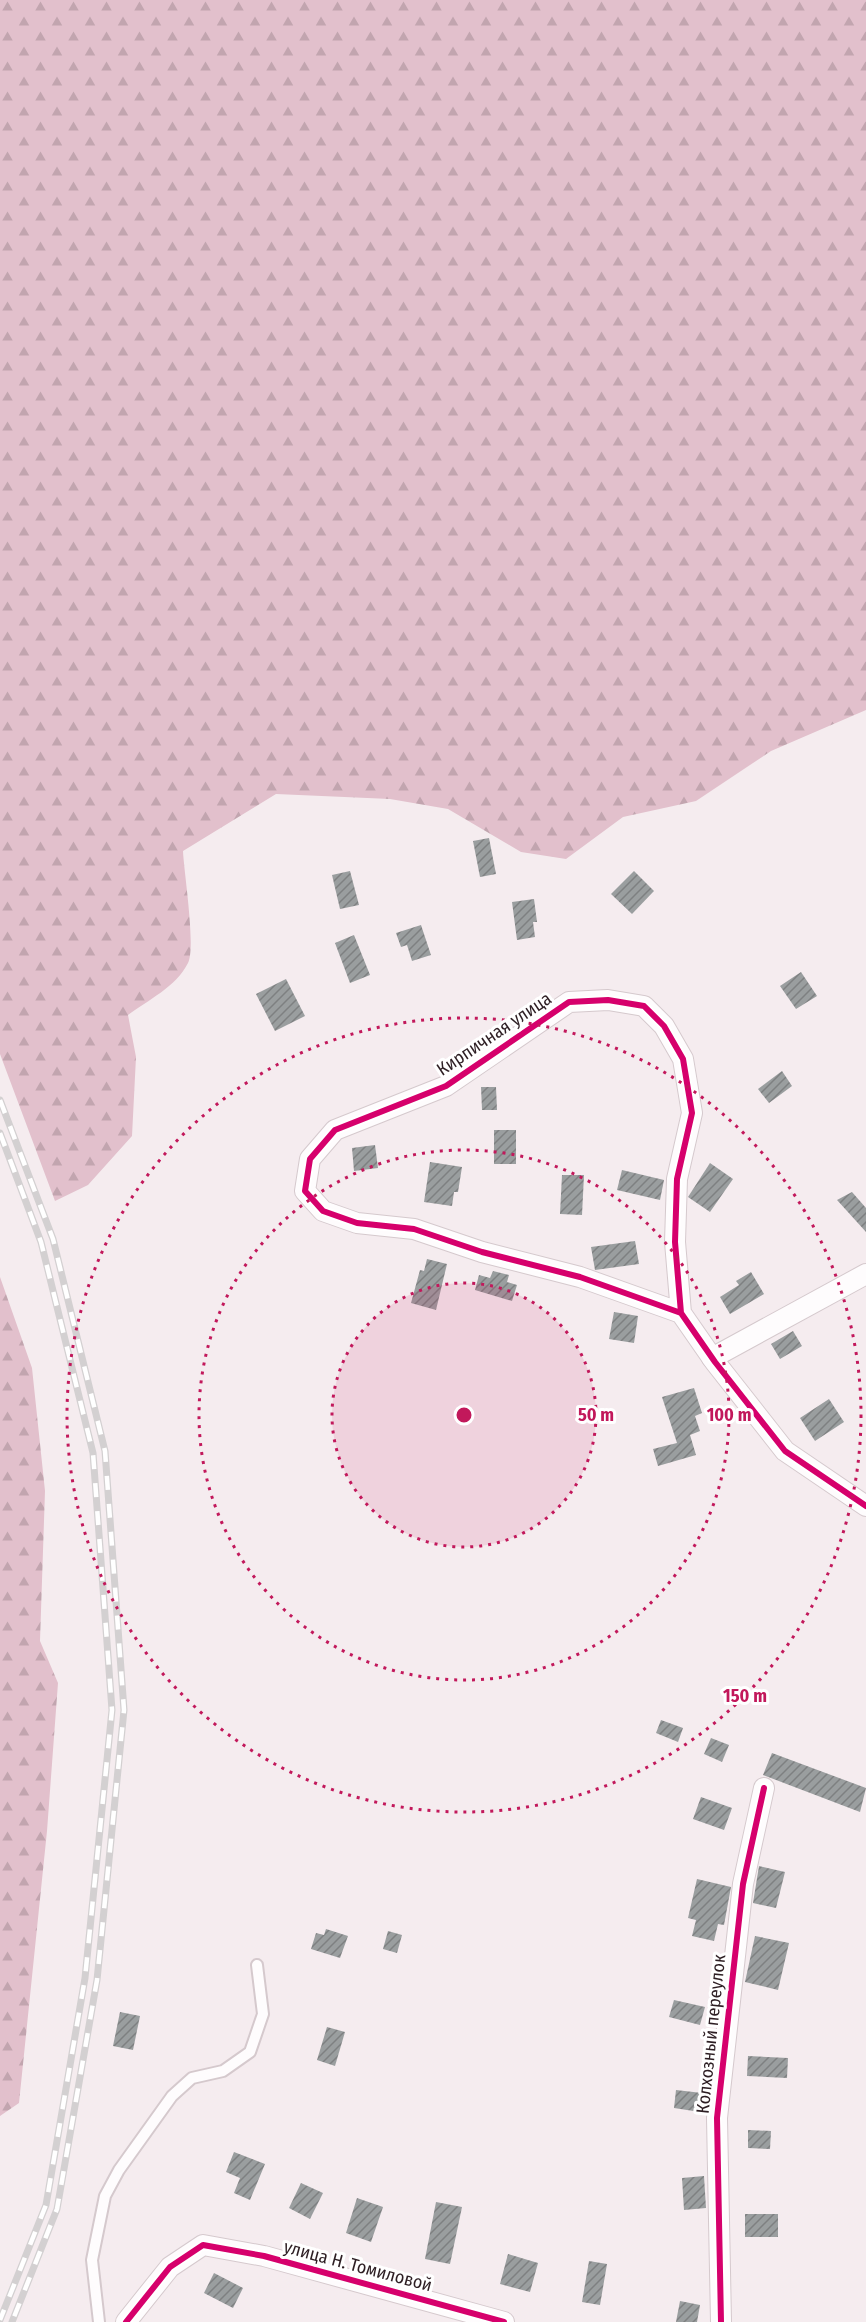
<svg xmlns="http://www.w3.org/2000/svg" width="866" height="2322" viewBox="0 0 866 2322" font-family="'Fira Sans Condensed',sans-serif">
  <style>
    .forest { fill: url(#forest-firs) }
    .building { fill: url(#building-hatch) }
    .lines { fill: none; stroke-linecap: round; stroke-linejoin: round }
    .lane-casing { stroke: #d5c9cd; stroke-width: 14 }
    .street-casing { stroke: #d5c9cd; stroke-width: 22 }
    .lane { stroke: #fefcfd; stroke-width: 10 }
    .street { stroke: #fefcfd; stroke-width: 20 }
    .rail-casing { stroke: #d3d0d1; stroke-width: 7 }
    .rail { stroke: #fff; stroke-width: 4.5; stroke-dasharray: 14; stroke-linecap: butt }
    .cycleway-casing { stroke: #fff; stroke-width: 10 }
    .cycleway { stroke: #d6006c; stroke-width: 6 }
    .ring { fill: none; stroke: #c2185b; stroke-width: 3; stroke-dasharray: 3 6 }
    .labels { text-anchor: middle; stroke-width: 6; stroke-linejoin: round; paint-order: stroke }
    .street-label { font-size: 18px; fill: #2d1e23; stroke: #fff }
    .centre { fill: #c2185b; stroke: #fff; stroke-width: 3 }
    .ring-label { font-size: 18px; text-anchor: middle; font-weight: bold; fill: #c2185b; stroke: #fff; stroke-width: 6; stroke-linejoin: round; paint-order: stroke }
  </style>
  <defs>
    <pattern id="forest-firs" width="22" height="20" patternUnits="userSpaceOnUse" patternTransform="scale(1.5)"><rect width="22" height="20" fill="#e2c0cc"/><path d="M5 1l3.5 6h-7zM16 11l3.5 6h-7z" fill="#c2a5af"/></pattern>
    <pattern id="building-hatch" width="6" height="6" patternUnits="userSpaceOnUse" patternTransform="scale(1.5)"><rect width="6" height="6" fill="#9a9e9f"/><path d="M-1 1l2-2M0 6l6-6M5 7l2-2" fill="none" stroke="#7e8081"/></pattern>
  </defs>
  <rect width="100%" height="100%" fill="#f5ecef"/>
  <g class="forest">
    <path d="M 0,0 L 866,0 L 866,710 L 771,751 L 696,801 L 623,817 L 566,859 L 521,852 L 448,809 L 390,799 L 276,794 L 183,851 C 184,873 196,947 188,963 C 176,987 148,1000 128,1015 L 136,1057 L 132,1136 L 88,1185 L 55,1201 L 0,1054 Z"/>
    <path d="M 0,1277 L 32,1368 L 45,1491 L 40,1641 L 58,1683 L 47,1831 L 19,2103 L 0,2116 Z"/>
  </g>
  <g class="building">
    <path d="M 489,838 L 496,874 L 480,877 L 473,841 Z"/>
    <path d="M 350,871 L 359,905 L 340,909 L 332,875 Z"/>
    <path d="M 634,871 L 654,891 L 632,914 L 611,894 Z"/>
    <path d="M 534,899 L 537,922 L 533,922 L 535,937 L 517,940 L 512,902 Z"/>
    <path d="M 421,925 L 431,955 L 412,961 L 407,945 L 401,947 L 396,933 Z"/>
    <path d="M 354,935 L 370,975 L 350,983 L 335,943 Z"/>
    <path d="M 801,972 L 817,996 L 796,1009 L 780,986 Z"/>
    <path d="M 286,979 L 305,1016 L 275,1031 L 256,994 Z"/>
    <path d="M 782,1071 L 792,1086 L 769,1103 L 758,1089 Z"/>
    <path d="M 481,1087 L 496,1087 L 497,1110 L 482,1110 Z"/>
    <rect x="494" y="1130" width="22" height="34"/>
    <path d="M 375,1145 L 378,1168 L 354,1171 L 352,1148 Z"/>
    <path d="M 430,1162 L 462,1167 L 458,1192 L 454,1192 L 452,1206 L 424,1202 Z"/>
    <path d="M 710,1163 L 733,1179 L 710,1212 L 688,1197 Z"/>
    <path d="M 622,1170 L 664,1180 L 660,1200 L 617,1190 Z"/>
    <path d="M 562,1175 L 584,1175 L 582,1215 L 560,1214 Z"/>
    <path d="M 852,1192 L 866,1208 L 866,1232 L 837,1200 Z"/>
    <path d="M 635,1241 L 639,1264 L 595,1270 L 591,1247 Z"/>
    <path d="M 427,1259 L 447,1264 L 436,1310 L 411,1303 L 420,1270 L 424,1271 Z"/>
    <path d="M 493,1271 L 509,1275 L 507,1282 L 517,1285 L 512,1301 L 475,1290 L 479,1275 L 490,1278 Z"/>
    <path d="M 751,1272 L 764,1294 L 730,1314 L 720,1297 L 739,1285 L 736,1281 Z"/>
    <path d="M 614,1312 L 638,1316 L 634,1343 L 609,1339 Z"/>
    <path d="M 793,1331 L 802,1346 L 780,1359 L 771,1344 Z"/>
    <path d="M 694,1388 L 702,1413 L 695,1416 L 700,1431 L 690,1435 L 696,1455 L 658,1466 L 653,1449 L 677,1443 L 662,1397 Z"/>
    <path d="M 829,1399 L 844,1422 L 815,1441 L 800,1418 Z"/>
    <path d="M 661,1720 L 683,1728 L 678,1742 L 656,1733 Z"/>
    <path d="M 711,1738 L 729,1745 L 722,1762 L 704,1754 Z"/>
    <path d="M 772,1753 L 866,1788 L 860,1812 L 763,1775 Z"/>
    <path d="M 701,1797 L 732,1808 L 724,1830 L 693,1819 Z"/>
    <path d="M 759,1866 L 785,1872 L 776,1908 L 753,1903 Z"/>
    <path d="M 697,1879 L 731,1887 L 724,1925 L 718,1924 L 714,1941 L 692,1936 L 696,1920 L 688,1918 Z"/>
    <path d="M 326,1929 L 348,1936 L 340,1958 L 311,1949 L 316,1933 L 324,1935 Z"/>
    <path d="M 388,1931 L 402,1935 L 397,1953 L 383,1949 Z"/>
    <path d="M 755,1936 L 789,1943 L 778,1990 L 745,1982 Z"/>
    <path d="M 674,2000 L 705,2007 L 700,2025 L 669,2017 Z"/>
    <path d="M 120,2012 L 140,2016 L 133,2050 L 113,2046 Z"/>
    <path d="M 327,2027 L 345,2032 L 335,2066 L 317,2060 Z"/>
    <path d="M 748,2056 L 788,2058 L 787,2078 L 747,2076 Z"/>
    <path d="M 676,2090 L 702,2093 L 700,2112 L 674,2108 Z"/>
    <path d="M 748,2130 L 771,2131 L 770,2149 L 748,2148 Z"/>
    <path d="M 234,2152 L 265,2164 L 250,2200 L 234,2193 L 240,2178 L 226,2172 Z"/>
    <path d="M 704,2176 L 706,2208 L 684,2210 L 682,2178 Z"/>
    <path d="M 301,2183 L 323,2193 L 310,2219 L 289,2208 Z"/>
    <path d="M 357,2198 L 383,2207 L 371,2242 L 346,2233 Z"/>
    <path d="M 436,2202 L 462,2207 L 450,2264 L 425,2259 Z"/>
    <rect x="745" y="2214" width="33" height="23"/>
    <path d="M 508,2254 L 538,2263 L 530,2292 L 500,2284 Z"/>
    <path d="M 589,2261 L 607,2264 L 600,2305 L 582,2302 Z"/>
    <path d="M 214,2273 L 243,2288 L 233,2308 L 204,2293 Z"/>
    <path d="M 680,2301 L 700,2305 L 697,2322 L 676,2322 Z"/>
  </g>
  <g class="lines">
    <g class="lane-casing">
      <path id="lane" d="M 99,2322 L 92,2260 L 105,2196 L 119,2170 L 172,2096 L 192,2078 L 223,2071 L 250,2052 L 263,2014 L 257,1965"/>
    </g>
    <g class="street-casing">
      <g id="street">
        <path d="M 681,1313 L 580,1277 L 482,1252 L 414,1229 L 357,1223 L 323,1211 L 305,1191 L 310,1159 L 335,1130 L 446,1086 L 569,1002 L 608,1000 L 644,1006 L 664,1026 L 683,1059 L 692,1113 L 677,1179 L 675,1242 L 681,1313 L 715,1362 L 785,1451 L 866,1506"/>
        <path d="M 712,1358 L 866,1274"/>
        <path d="M 126,2322 L 170,2267 L 203,2245 L 264,2256 L 504,2322"/>
        <path d="M 721,2322 L 717,2118 L 743,1884 L 764,1788"/>
      </g>
    </g>
    <use href="#lane" class="lane"/>
    <use href="#street" class="street"/>
    <g class="rail-casing">
      <g id="rail">
        <path d="M 0,1100 L 53,1239 L 105,1451 L 124,1710 L 97,1980 L 57,2209 L 12,2322"/>
        <path d="M 0,1133 L 41,1242 L 93,1453 L 112,1710 L 85,1978 L 46,2205 L 0,2320"/>
      </g>
    </g>
    <use href="#rail" class="rail"/>
    <g class="cycleway-casing">
      <g id="cycleway">
        <path d="M 681,1313 L 580,1277 L 482,1252 L 414,1229 L 357,1223 L 323,1211 L 305,1191 L 310,1159 L 335,1130 L 446,1086 L 569,1002 L 608,1000 L 644,1006 L 664,1026 L 683,1059 L 692,1113 L 677,1179 L 675,1242 L 681,1313 L 715,1362 L 785,1451 L 866,1506"/>
        <path d="M 126,2322 L 170,2267 L 203,2245 L 264,2256 L 504,2322"/>
        <path d="M 721,2322 L 717,2118 L 743,1884 L 764,1788"/>
      </g>
    </g>
    <use href="#cycleway" class="cycleway"/>
  </g>
  <circle cx="464" cy="1415" r="132" fill="#c2185b" fill-opacity=".12"/>
  <g class="ring">
    <circle cx="464" cy="1415" r="132"/>
    <circle cx="464" cy="1415" r="265"/>
    <circle cx="464" cy="1415" r="397"/>
  </g>
  <g class="labels">
    <g class="street-label">
      <text transform="translate(494 1034) rotate(-34)" y="6">Кирпичная улица</text>
      <text transform="translate(711 2034) rotate(-84)" y="6">Колхозный переулок</text>
      <text transform="translate(358 2266) rotate(15)" y="6">улица Н. Томиловой</text>
    </g>
  </g>
  <circle cx="464" cy="1415" r="9" class="centre"/>
  <g class="ring-label">
    <text x="596" y="1421">50 m</text>
    <text x="729" y="1421">100 m</text>
    <text x="745" y="1702">150 m</text>
  </g>
</svg>
